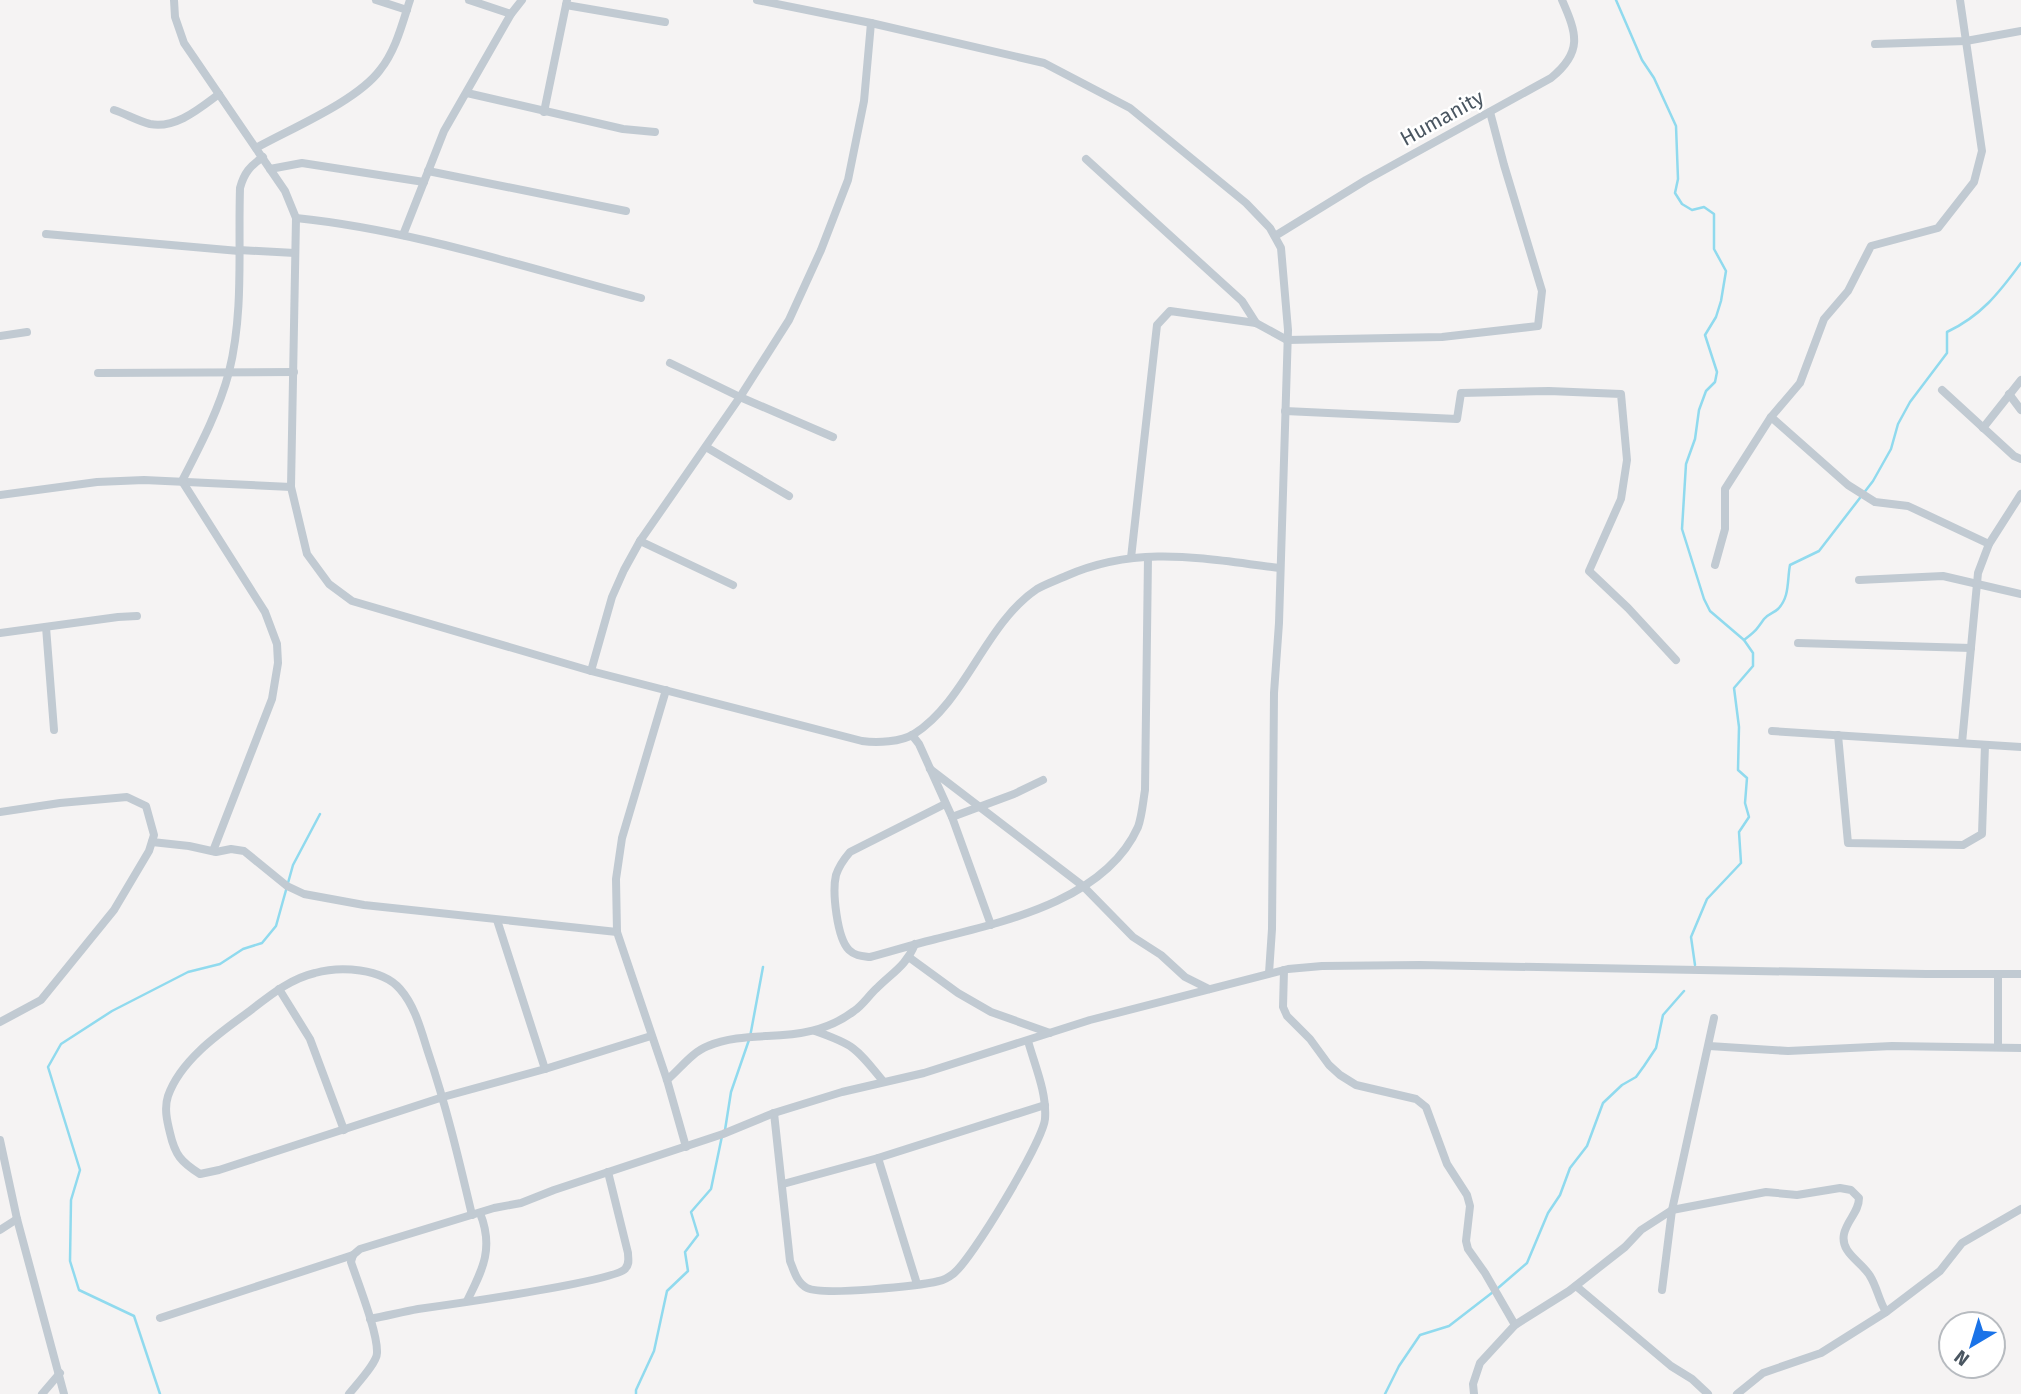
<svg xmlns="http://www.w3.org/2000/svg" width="2021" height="1394" viewBox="0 0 2021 1394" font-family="'Fira Sans',sans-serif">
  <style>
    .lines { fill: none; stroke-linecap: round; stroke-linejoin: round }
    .stream { stroke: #90daee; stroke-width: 2.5 }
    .minor { stroke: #c1cad2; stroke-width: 8 }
    .labels { text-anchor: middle; stroke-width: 5; stroke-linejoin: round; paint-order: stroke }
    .street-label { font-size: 21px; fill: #4a5661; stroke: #fff }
  </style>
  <rect width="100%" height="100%" fill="#f5f3f3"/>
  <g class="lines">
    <g class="stream">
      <path d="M 1616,0 L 1642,60 L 1654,78 L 1676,126 L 1678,179 L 1675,193 L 1682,204 L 1692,210 L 1704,207 L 1714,214 L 1714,249 L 1726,271 L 1721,301 L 1716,317 L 1705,335 L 1717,372 L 1715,382 L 1706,391 L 1699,410 L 1695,439 L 1686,464 L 1682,529 L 1704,599 L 1710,611 L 1744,640 L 1753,653 L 1753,666 L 1734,688 L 1739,727 L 1738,770 L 1747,778 L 1745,803 L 1749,817 L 1739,832 L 1741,863 L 1707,899 L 1691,937 L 1695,965"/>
      <path d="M 1744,640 C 1756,631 1756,630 1764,619 C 1768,614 1774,613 1778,609 C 1790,597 1787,580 1790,565 L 1819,551 L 1873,481 L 1891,449 L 1898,424 L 1910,402 L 1947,353 L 1947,332 C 1981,316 1999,293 2021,263"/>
      <path d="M 725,1130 L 731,1092 L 750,1037 L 763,967"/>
      <path d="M 1498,1288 L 1527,1263 L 1548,1213 L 1560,1195 L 1570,1168 L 1587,1146 L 1603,1103 L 1622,1085 L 1636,1077 L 1644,1066 L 1656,1048 L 1663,1015 L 1684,991"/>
      <path d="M 160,1394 L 134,1316 L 79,1290 L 70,1261 L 71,1200 L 80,1170 L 48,1067 L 61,1044 L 112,1011 L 188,972 L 220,964 L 243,949 L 262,943 L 276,926 L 293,865 L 320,814"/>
      <path d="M 636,1394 L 636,1390 L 654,1351 L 667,1291 L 688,1271 L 685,1252 L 698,1235 L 691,1212 L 711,1189 L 722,1136"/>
      <path d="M 1385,1394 L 1399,1366 L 1420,1335 L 1449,1326 L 1493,1292"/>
    </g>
    <g class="minor">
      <path d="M 174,0 L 175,17 L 184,43 L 285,191 L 296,218 L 291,487 L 307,554 L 329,584 L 352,601 L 591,671 L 862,741 C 877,743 901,742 914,734 C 966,701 985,624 1037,589 C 1046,584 1057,580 1066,576 C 1139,544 1204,559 1280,568"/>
      <path d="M 376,0 L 407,10"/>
      <path d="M 469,0 L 511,14"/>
      <path d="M 757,0 L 871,23 L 1044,63 L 1130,108 L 1246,203 L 1270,228 L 1281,248 L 1288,330 L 1279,623 L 1274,693 L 1272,929 L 1269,973"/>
      <path d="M 566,5 L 665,22"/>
      <path d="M 1875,44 L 1966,41 L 2021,31"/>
      <path d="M 467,93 L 623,129 L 655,132"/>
      <path d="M 114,110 C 126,114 138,121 150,124 C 176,129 200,108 219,94"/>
      <path d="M 544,112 L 567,0"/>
      <path d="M 256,148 C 292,128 357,101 380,70 C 396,50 402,24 410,0"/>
      <path d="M 1086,159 L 1242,301 L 1256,323"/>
      <path d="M 270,169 L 302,163 L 424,182"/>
      <path d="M 428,171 L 626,211"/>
      <path d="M 296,218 C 413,230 527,268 641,298"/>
      <path d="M 46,234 L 239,251"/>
      <path d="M 403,235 L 444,131 L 511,14 L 522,0"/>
      <path d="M 1275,236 L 1366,180 L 1551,78 C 1583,52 1577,34 1562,0"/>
      <path d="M 239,250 L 295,253"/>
      <path d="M 0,336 L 27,332"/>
      <path d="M 670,363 L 740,397 L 833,437"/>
      <path d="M 98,373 L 294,372"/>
      <path d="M 1942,390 L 2014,456 L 2021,459"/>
      <path d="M 2009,394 L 2021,410"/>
      <path d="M 1285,411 L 1457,419 L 1461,393 L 1549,391 L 1621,394 L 1627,460 L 1621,499 L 1589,571 L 1628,608 L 1676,660"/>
      <path d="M 1771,417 L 1848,485 L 1875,502 L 1908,506 L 1989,544"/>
      <path d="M 1983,428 L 2021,380"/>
      <path d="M 706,447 L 789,496"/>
      <path d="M 0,495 L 97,482 L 144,480 L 291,487"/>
      <path d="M 640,541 L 733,585"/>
      <path d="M 1131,558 L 1157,325 L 1170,311 L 1256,323 L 1287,340 L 1442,337 L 1538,326 L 1542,291 L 1504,165 L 1490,112"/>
      <path d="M 1715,565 L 1725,529 L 1725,489 L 1771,417 L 1800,383 L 1824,319 L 1848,291 L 1871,246 L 1938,228 L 1974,182 L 1982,151 L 1960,0"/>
      <path d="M 1859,580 L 1943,576 L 2021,594"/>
      <path d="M 46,627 L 54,730"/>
      <path d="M 0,633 L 118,617 L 137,616"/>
      <path d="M 1798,643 L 1971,648"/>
      <path d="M 591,671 L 612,597 L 624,570 L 640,541 L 740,397 L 789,320 L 821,250 L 848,180 L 864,101 L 871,23"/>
      <path d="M 666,690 L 622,838 L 616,879 L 617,932 L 667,1080 L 686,1147"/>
      <path d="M 1772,731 L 2021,747"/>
      <path d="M 912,735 L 919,744 L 952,817 L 991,925"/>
      <path d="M 1838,735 L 1848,843 L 1963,845 L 1982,834 L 1985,745"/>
      <path d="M 1962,743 L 1978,573 L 1989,544 L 2021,494"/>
      <path d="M 930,769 L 1083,886 L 1133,937 L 1161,955 L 1185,977 L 1209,989"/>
      <path d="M 945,804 L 850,852 C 844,859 839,866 836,875 C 832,892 837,938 849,950 C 855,956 862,956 870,957 C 890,952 911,945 932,940 C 1002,922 1105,901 1138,827 C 1142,816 1143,802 1145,790 L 1148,557"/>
      <path d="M 0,812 L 60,803 L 127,797 L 146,806 L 154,835 L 149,851 L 114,910 L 41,1000 L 0,1022"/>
      <path d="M 952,817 L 1014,794 L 1043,780"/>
      <path d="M 152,842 L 189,846 L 216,852 L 231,849 L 244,851 L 287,886 L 304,894 L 364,905 L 617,932"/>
      <path d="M 213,851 L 272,699 L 278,663 L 277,644 L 265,612 L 182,481 C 200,446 219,410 229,372 C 244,312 238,249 240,188 C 244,173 250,166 263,157"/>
      <path d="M 497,920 L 545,1069"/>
      <path d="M 910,958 L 958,993 L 991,1012 L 1050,1033"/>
      <path d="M 1284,970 L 1283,1007 L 1287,1016 L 1310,1039 L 1329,1065 L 1340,1075 L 1356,1085 L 1416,1099 L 1426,1107 L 1447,1164 L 1467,1195 L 1470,1206 L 1466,1241 L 1468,1249 L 1485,1273 L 1515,1325"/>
      <path d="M 279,989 L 310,1039 L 344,1130"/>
      <path d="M 815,1031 C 855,1045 856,1048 883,1081"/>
      <path d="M 1709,1046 L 1788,1051 L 1892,1046 L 2021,1048"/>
      <path d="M 1998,1047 L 1998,974"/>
      <path d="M 667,1080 C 680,1069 692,1052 708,1046 C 726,1038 748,1037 767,1036 C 798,1035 828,1031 854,1011 C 863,1005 869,995 877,988 C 893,972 906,966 915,944"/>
      <path d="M 774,1113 L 790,1261 C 794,1271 797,1283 807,1288 C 823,1296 919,1286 939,1281 C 944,1280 949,1277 953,1274 C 971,1261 1043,1141 1045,1119 C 1047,1093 1035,1066 1028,1041"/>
      <path d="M 0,1140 L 17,1219 L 64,1394"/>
      <path d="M 878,1158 L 917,1284"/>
      <path d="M 783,1184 L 878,1158 L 1045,1105"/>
      <path d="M 472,1215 C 459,1160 446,1105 428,1052 C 421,1030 415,1006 400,989 C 382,968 340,966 315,973 C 289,979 268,997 247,1013 C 218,1034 180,1061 168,1096 C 164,1108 167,1121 170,1133 C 175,1155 181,1162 200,1174 L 219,1170 L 443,1097 L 545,1069 L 651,1036"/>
      <path d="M 0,1230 L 17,1219"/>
      <path d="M 1576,1286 L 1671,1366 L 1692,1379 L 1708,1394"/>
      <path d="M 1662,1290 L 1672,1210 L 1714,1018"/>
      <path d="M 467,1301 C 483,1269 494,1248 480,1213"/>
      <path d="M 160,1318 L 353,1255"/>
      <path d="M 370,1319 C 386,1316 402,1312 418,1309 C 447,1305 612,1282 625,1269 C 630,1264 628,1259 628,1253 L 608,1172"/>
      <path d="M 42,1394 L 60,1373"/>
      <path d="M 349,1394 C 356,1385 377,1363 377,1353 C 378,1333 358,1283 351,1262 L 353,1255 L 360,1249 L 494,1208 L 521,1203 L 554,1190 L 723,1134 L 774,1113 L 842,1092 L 924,1073 L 1090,1020 L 1288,969 L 1322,966 L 1420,965 L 1926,974 L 2021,974"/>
      <path d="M 1474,1394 L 1473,1384 L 1480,1363 L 1515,1325 L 1569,1291 L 1625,1247 L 1641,1230 L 1672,1210 L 1766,1192 L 1797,1195 L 1840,1188 L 1851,1190 L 1859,1198 C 1859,1212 1847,1220 1844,1234 C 1840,1253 1862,1262 1870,1276 C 1877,1287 1879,1301 1886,1312"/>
      <path d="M 1737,1394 L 1763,1373 L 1821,1353 L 1886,1312 L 1940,1271 L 1962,1243 L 2021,1209"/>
    </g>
  </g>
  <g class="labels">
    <g class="street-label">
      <text transform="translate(1442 118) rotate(-29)" y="7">Humanity</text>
    </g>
  </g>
  <g transform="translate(1972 1345) rotate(218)"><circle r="33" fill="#ffffff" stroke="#b7bbc0" stroke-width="2"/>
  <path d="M0-5L12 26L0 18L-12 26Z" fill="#1a73e8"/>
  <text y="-10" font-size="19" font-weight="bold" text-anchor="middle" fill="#4a5661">N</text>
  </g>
</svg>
